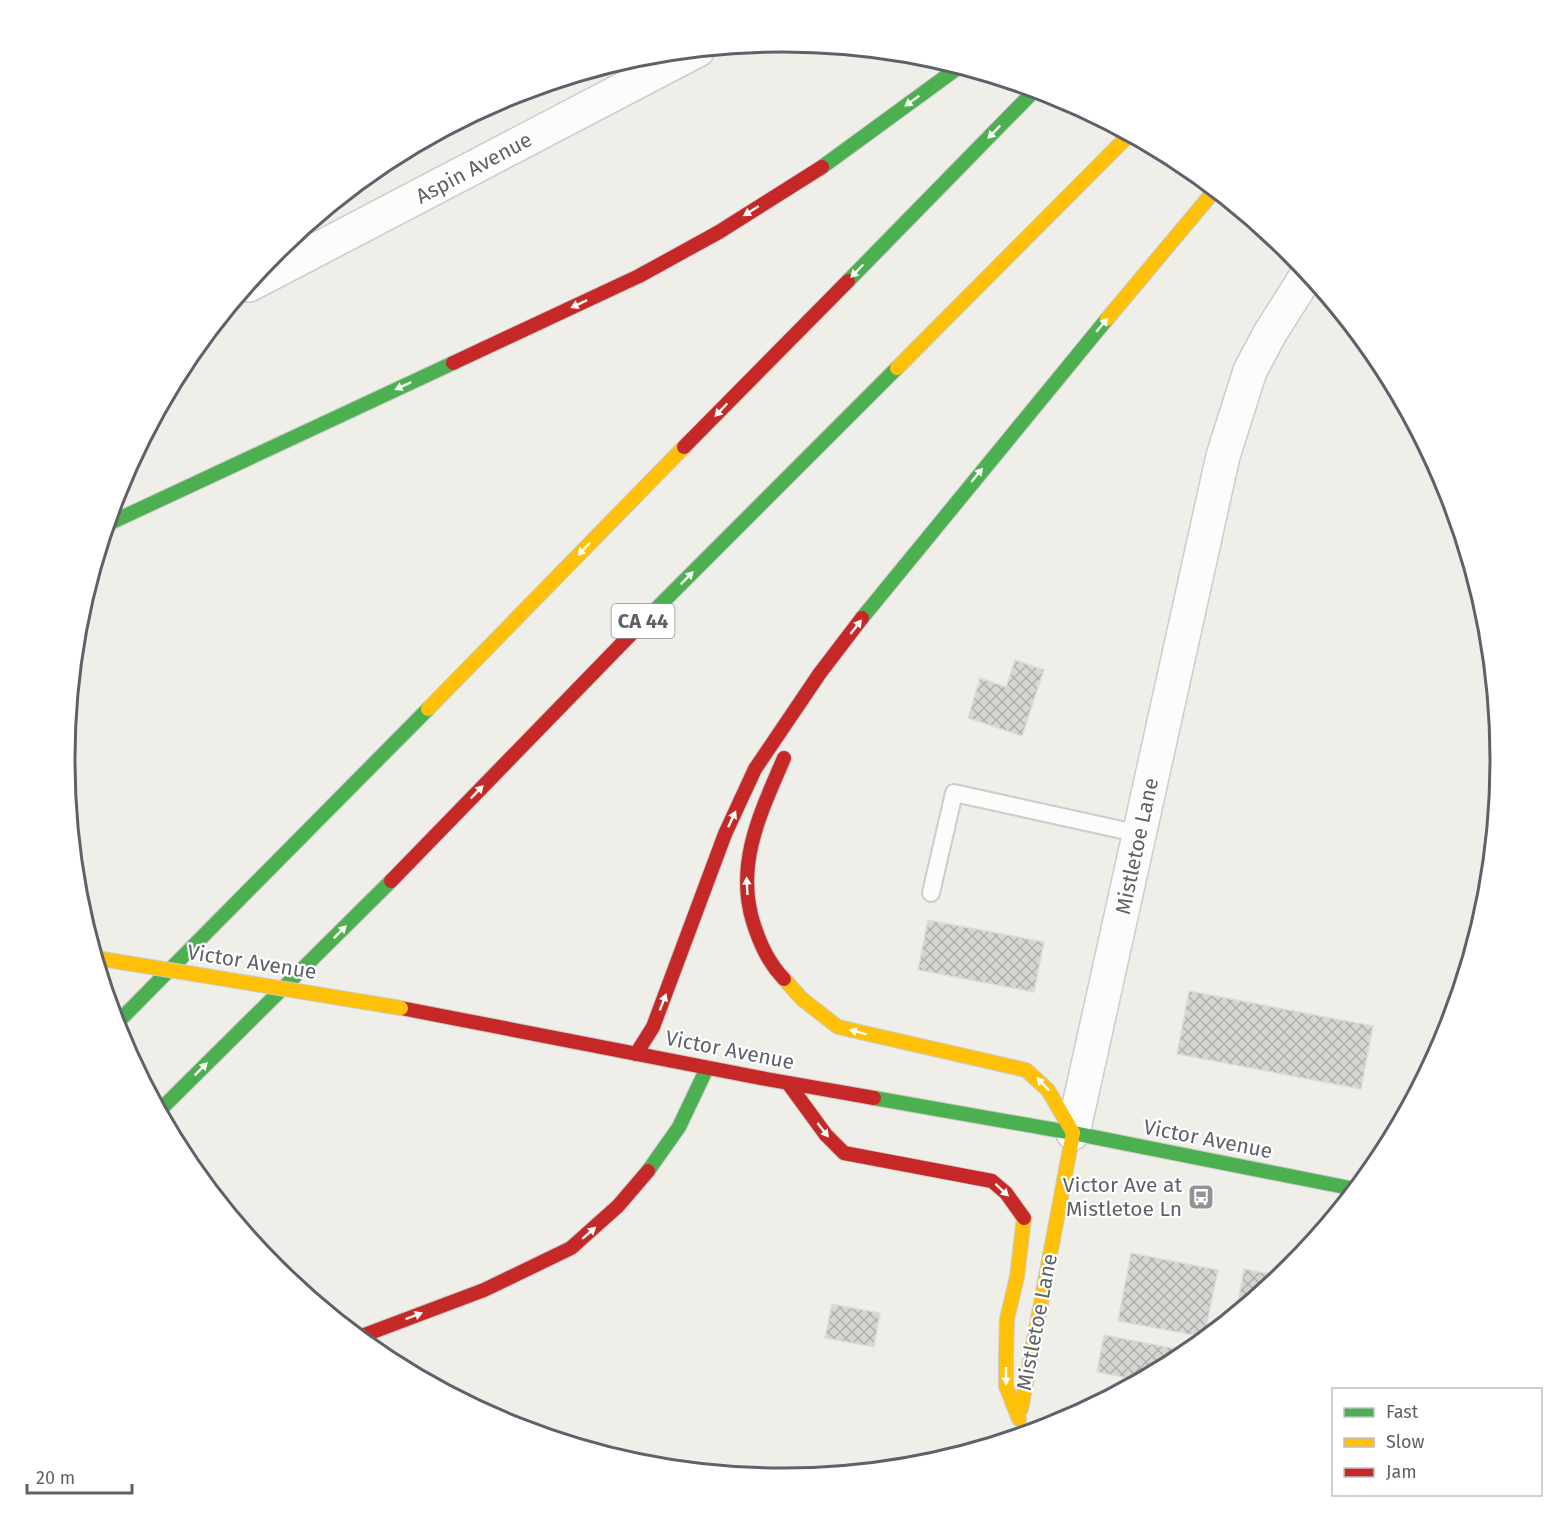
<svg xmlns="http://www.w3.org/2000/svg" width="1566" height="1520" viewBox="0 0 1566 1520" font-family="'Fira Sans',sans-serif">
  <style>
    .building { fill: url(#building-cross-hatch); stroke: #deddd8; stroke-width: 1.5 }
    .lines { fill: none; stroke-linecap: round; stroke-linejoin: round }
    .lane-casing { stroke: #cccccb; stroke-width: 20 }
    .street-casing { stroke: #cccccb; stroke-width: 36 }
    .fast-casing { stroke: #cbcbca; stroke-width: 16 }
    .slow-casing { stroke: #cbcbca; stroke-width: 16 }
    .jam-casing { stroke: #cbcbca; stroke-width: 16 }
    .lane { stroke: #fdfcfc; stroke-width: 16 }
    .street { stroke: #fdfcfc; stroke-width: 33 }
    .fast { stroke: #4caf50; stroke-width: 14 }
    .slow { stroke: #ffc107; stroke-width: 14 }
    .jam { stroke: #c62828; stroke-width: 14 }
    .slow-bridge-casing { stroke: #cbcbca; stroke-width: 16; stroke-linecap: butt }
    .slow-bridge { stroke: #ffc107; stroke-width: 14 }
    .oneway { fill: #f6fbf6 }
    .labels { text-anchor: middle; stroke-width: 4.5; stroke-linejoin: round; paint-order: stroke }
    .shield { fill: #fff; stroke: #8e9195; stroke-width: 1.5 }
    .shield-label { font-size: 20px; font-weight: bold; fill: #5e6268 }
    .street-label { font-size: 21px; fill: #5e6268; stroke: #fff }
    .poi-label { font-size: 21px; fill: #5e6268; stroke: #fff; text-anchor: end }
    .rim { fill: none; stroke: #5e6268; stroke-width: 3 }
  </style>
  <defs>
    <pattern id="building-cross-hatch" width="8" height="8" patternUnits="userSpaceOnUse" patternTransform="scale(1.5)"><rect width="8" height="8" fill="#d5d5d2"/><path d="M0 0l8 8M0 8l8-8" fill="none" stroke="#b0b0ae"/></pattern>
  </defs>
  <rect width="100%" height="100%" fill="#efeee9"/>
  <g class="building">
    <path d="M 1015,660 L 1044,670 L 1022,736 L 968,718 L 980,678 L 1006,687 Z"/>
    <path d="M 928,920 L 1044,942 L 1034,992 L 918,970 Z"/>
    <path d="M 1189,991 L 1373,1026 L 1361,1089 L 1177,1054 Z"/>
    <path d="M 1131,1253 L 1218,1270 L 1204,1337 L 1118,1321 Z"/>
    <path d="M 1244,1269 L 1281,1276 L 1236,1313 Z"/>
    <path d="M 832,1304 L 880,1313 L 874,1347 L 825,1338 Z"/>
    <path d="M 1104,1335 L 1172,1348 L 1169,1364 L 1139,1380 L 1097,1372 Z"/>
  </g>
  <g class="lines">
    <g class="lane-casing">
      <path id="lane" d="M 931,893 L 954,793 L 1140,834"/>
    </g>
    <g class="street-casing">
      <g id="street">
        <path d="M 249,285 L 698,50"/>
        <path d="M 1073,1133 L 1223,456 L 1250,371 L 1269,335 L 1308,273"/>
      </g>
    </g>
    <g class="fast-casing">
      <g id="fast">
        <path d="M 822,167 L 959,67"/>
        <path d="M 848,281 L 1035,90"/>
        <path d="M 108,524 L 453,363"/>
        <path d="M 862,618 L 1107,319"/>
        <path d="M 637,628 L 897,368"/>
        <path d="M 116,1024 L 428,709"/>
        <path d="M 874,1098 L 1073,1133 L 1355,1189"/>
        <path d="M 160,1110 L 391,881"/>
        <path d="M 648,1171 L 679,1127 L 707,1068"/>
      </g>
    </g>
    <g class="slow-casing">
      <g id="slow">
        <path d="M 1107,319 L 1215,190"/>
        <path d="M 897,368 L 1129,135"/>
        <path d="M 428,709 L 684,447"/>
        <path d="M 784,979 L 802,999 L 838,1027 L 1026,1070 L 1048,1090 L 1073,1133"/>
        <path d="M 1021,1409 L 1073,1133"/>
        <path d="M 1019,1419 L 1006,1386 L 1006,1353 L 1007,1319 L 1017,1277 L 1024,1218"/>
      </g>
    </g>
    <g class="jam-casing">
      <g id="jam">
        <path d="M 453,363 L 639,276 L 719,232 L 822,167"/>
        <path d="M 684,447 L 848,281"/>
        <path d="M 391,881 L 637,628"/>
        <path d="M 784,979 C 768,962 760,944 753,922 C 735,863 761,812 784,758"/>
        <path d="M 401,1008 L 766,1079 L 874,1098"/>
        <path d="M 636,1054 L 653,1027 L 725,834 L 755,769 L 820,673 L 862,618"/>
        <path d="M 788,1083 L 826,1135 L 844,1153 L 992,1181 L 1006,1193 L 1024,1218"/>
        <path d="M 359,1337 L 484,1290 L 571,1248 L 618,1206 L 648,1171"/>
      </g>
    </g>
    <use href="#lane" class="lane"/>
    <use href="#street" class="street"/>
    <use href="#fast" class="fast"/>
    <use href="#slow" class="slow"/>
    <use href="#jam" class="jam"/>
    <g class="slow-bridge-casing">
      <path id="slow-bridge" d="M 96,958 L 401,1008"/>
    </g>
    <use href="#slow-bridge" class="slow-bridge"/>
  </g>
  <defs><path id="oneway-solid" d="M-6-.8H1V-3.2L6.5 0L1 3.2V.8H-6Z" transform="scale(1.5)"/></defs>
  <g class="oneway">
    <use href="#oneway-solid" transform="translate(912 101) rotate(144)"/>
    <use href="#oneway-solid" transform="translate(994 132) rotate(134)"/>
    <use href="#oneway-solid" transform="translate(751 211) rotate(148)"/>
    <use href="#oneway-solid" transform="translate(857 271) rotate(134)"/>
    <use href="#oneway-solid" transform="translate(579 304) rotate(155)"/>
    <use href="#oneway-solid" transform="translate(1102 325) rotate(-50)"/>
    <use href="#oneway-solid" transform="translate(403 386) rotate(155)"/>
    <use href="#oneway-solid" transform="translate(721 410) rotate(134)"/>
    <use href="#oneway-solid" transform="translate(977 475) rotate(-51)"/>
    <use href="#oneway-solid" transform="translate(584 549) rotate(134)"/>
    <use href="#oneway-solid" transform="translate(687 578) rotate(-45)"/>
    <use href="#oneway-solid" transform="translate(856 627) rotate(-52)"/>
    <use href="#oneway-solid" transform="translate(477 792) rotate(-46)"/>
    <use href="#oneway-solid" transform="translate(732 819) rotate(-65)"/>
    <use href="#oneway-solid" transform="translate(747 886) rotate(-93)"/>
    <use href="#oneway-solid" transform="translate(340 932) rotate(-45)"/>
    <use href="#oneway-solid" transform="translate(663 1002) rotate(-69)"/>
    <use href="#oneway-solid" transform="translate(858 1032) rotate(-165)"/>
    <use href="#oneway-solid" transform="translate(201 1069) rotate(-45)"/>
    <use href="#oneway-solid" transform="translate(1043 1084) rotate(-133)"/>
    <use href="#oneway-solid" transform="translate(823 1130) rotate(52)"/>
    <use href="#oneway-solid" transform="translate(1002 1190) rotate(43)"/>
    <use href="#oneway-solid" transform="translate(589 1233) rotate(-41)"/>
    <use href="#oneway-solid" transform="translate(414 1316) rotate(-21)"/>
    <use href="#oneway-solid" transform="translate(1006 1376) rotate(90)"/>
  </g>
  <defs>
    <g id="bus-square" transform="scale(1.35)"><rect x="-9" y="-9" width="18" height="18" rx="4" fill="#919395" stroke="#fff"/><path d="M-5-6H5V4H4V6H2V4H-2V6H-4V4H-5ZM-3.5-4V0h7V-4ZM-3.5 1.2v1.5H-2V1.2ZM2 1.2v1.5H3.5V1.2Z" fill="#fff"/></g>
  </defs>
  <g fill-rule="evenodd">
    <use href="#bus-square" x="1201" y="1197"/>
  </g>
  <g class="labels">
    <rect class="shield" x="611.5" y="604" width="63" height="34" rx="4.5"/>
    <g class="shield-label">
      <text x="643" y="628">CA 44</text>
    </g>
    <g class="street-label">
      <text transform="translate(474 168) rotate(-28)" y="7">Aspin Avenue</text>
      <text transform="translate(1137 846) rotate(-78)" y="7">Mistletoe Lane</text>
      <text transform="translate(252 962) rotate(9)" y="7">Victor Avenue</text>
      <text transform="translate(730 1050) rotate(11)" y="7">Victor Avenue</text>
      <text transform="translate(1208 1139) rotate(11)" y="7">Victor Avenue</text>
      <text transform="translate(1037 1322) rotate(-79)" y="7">Mistletoe Lane</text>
    </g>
    <g class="poi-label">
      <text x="1182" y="1192">Victor Ave at<tspan x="1182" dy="24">Mistletoe Ln</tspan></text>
    </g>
  </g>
  <path d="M0 0H1566V1520H0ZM782 52H783A707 707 0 0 1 1490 759V761A707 707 0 0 1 783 1468H782A707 707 0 0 1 75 761V759A707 707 0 0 1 782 52Z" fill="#fff" fill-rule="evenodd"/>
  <path class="rim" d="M782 52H783A707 707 0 0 1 1490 759V761A707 707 0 0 1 783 1468H782A707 707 0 0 1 75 761V759A707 707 0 0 1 782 52Z"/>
  <rect x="1332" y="1388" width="210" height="108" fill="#ffffff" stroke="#bfc0c3" stroke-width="1.5"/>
  <rect x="1344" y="1408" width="30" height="9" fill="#4caf50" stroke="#bfc0c3" stroke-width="1.5"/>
  <text x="1386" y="1418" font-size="18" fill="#5e6268">Fast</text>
  <rect x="1344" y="1438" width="30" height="9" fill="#ffc107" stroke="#bfc0c3" stroke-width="1.5"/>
  <text x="1386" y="1448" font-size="18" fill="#5e6268">Slow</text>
  <rect x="1344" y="1468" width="30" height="9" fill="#c62828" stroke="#bfc0c3" stroke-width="1.5"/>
  <text x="1386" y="1478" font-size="18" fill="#5e6268">Jam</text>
  <path d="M27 1484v9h105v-9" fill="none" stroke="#5e6268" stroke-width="3"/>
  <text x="36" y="1484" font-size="18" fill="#5e6268" stroke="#ffffff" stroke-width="4.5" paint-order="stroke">20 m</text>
</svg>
